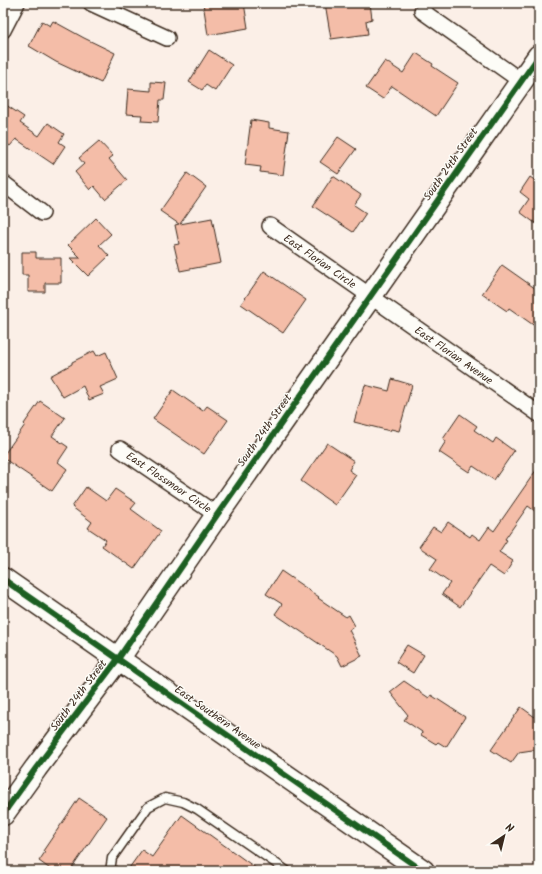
<svg xmlns="http://www.w3.org/2000/svg" width="542" height="874" viewBox="0 0 542 874" font-family="Kalam,sans-serif">
  <style>
    .building { fill: #f4bda8; stroke: #3b2a1e }
    .lines { fill: none; stroke-linecap: round; stroke-linejoin: round }
    .lane-casing { stroke: #3b2a1e; stroke-width: 11 }
    .street-casing { stroke: #3b2a1e; stroke-width: 18 }
    .secondary-casing { stroke: #3b2a1e; stroke-width: 25 }
    .lane { stroke: #fdfcf7; stroke-width: 8 }
    .street { stroke: #fdfcf7; stroke-width: 15 }
    .secondary { stroke: #fdfcf7; stroke-width: 22 }
    .cycleway-casing { stroke: #fdfcf7; stroke-width: 8 }
    .cycleway { stroke: #1b5e20; stroke-width: 6 }
    .labels { text-anchor: middle; stroke-width: 3; stroke-linejoin: round; paint-order: stroke }
    .street-label { font-size: 11px; fill: #3b2a1e; stroke: #fdfcf7 }
  </style>
  <rect width="100%" height="100%" fill="#fbefe7"/>
  <filter id="ink" filterUnits="userSpaceOnUse"><feTurbulence type="fractalNoise" baseFrequency=".025" numOctaves="2"/><feDisplacementMap in="SourceGraphic" scale="8" xChannelSelector="R" yChannelSelector="G"/><feConvolveMatrix kernelMatrix="1 2 1 2 8 2 1 2 1" color-interpolation-filters="sRGB"/></filter>
  <g filter="url(#ink)">
    <g class="building">
      <path d="M 203,3 L 244,3 L 248,28 L 208,35 Z"/>
      <path d="M 325,3 L 370,3 L 372,19 L 366,21 L 368,34 L 331,39 Z"/>
      <path d="M 42,21 L 50,26 L 53,21 L 84,38 L 115,53 L 101,83 L 56,62 L 29,46 Z"/>
      <path d="M 209,50 L 232,65 L 215,91 L 206,85 L 202,90 L 189,82 Z"/>
      <path d="M 416,53 L 433,64 L 432,66 L 458,83 L 436,116 L 392,86 L 383,99 L 366,88 L 385,61 L 403,73 Z"/>
      <path d="M 151,82 L 166,83 L 164,100 L 160,100 L 158,122 L 141,121 L 142,115 L 126,114 L 128,89 L 151,91 Z"/>
      <path d="M 3,103 L 24,117 L 20,123 L 39,136 L 48,123 L 64,134 L 59,142 L 65,146 L 53,164 L 16,139 L 10,146 L 3,141 Z"/>
      <path d="M 251,120 L 269,123 L 269,128 L 289,131 L 283,175 L 260,172 L 261,167 L 245,165 Z"/>
      <path d="M 338,137 L 356,149 L 338,174 L 320,162 Z"/>
      <path d="M 99,141 L 113,156 L 109,159 L 127,180 L 105,199 L 94,186 L 90,190 L 75,172 L 84,164 L 79,158 Z"/>
      <path d="M 187,173 L 206,187 L 180,224 L 212,218 L 221,263 L 180,271 L 174,245 L 179,244 L 175,225 L 179,224 L 160,211 Z"/>
      <path d="M 333,176 L 361,195 L 354,205 L 366,213 L 353,232 L 313,206 Z"/>
      <path d="M 530,177 L 539,183 L 539,226 L 520,212 L 529,199 L 520,192 Z"/>
      <path d="M 96,218 L 111,234 L 99,245 L 109,256 L 88,276 L 70,258 L 81,258 L 68,245 Z"/>
      <path d="M 22,252 L 36,252 L 36,258 L 61,258 L 61,283 L 45,283 L 45,292 L 28,292 L 28,275 L 22,275 Z"/>
      <path d="M 502,265 L 539,291 L 539,329 L 509,308 L 507,311 L 482,294 Z"/>
      <path d="M 264,271 L 306,300 L 283,333 L 241,304 Z"/>
      <path d="M 94,351 L 97,356 L 106,352 L 118,379 L 100,387 L 104,394 L 89,400 L 83,386 L 63,397 L 50,376 L 72,364 L 72,362 Z"/>
      <path d="M 392,379 L 412,385 L 399,431 L 391,429 L 390,431 L 354,422 L 365,385 L 389,391 Z"/>
      <path d="M 173,390 L 203,411 L 207,406 L 228,420 L 204,454 L 153,419 Z"/>
      <path d="M 40,401 L 65,418 L 52,436 L 68,447 L 58,462 L 67,469 L 52,491 L 3,458 L 3,456 L 25,425 L 24,424 Z"/>
      <path d="M 460,414 L 477,426 L 474,430 L 493,443 L 496,438 L 514,451 L 494,480 L 473,466 L 469,472 L 439,452 L 446,441 L 443,439 Z"/>
      <path d="M 327,443 L 354,461 L 349,470 L 356,475 L 335,505 L 301,481 Z"/>
      <path d="M 539,466 L 539,514 L 528,506 L 505,539 L 507,540 L 499,552 L 513,561 L 504,576 L 489,566 L 460,607 L 442,594 L 450,583 L 430,569 L 437,559 L 419,547 L 433,527 L 441,532 L 448,522 L 470,537 L 472,534 L 480,540 L 489,527 L 494,531 Z"/>
      <path d="M 86,487 L 106,501 L 115,489 L 136,503 L 131,509 L 161,531 L 134,569 L 102,546 L 106,540 L 88,528 L 92,522 L 72,507 Z"/>
      <path d="M 281,571 L 319,597 L 318,598 L 346,617 L 349,615 L 355,626 L 349,630 L 362,656 L 342,666 L 337,656 L 275,614 L 282,604 L 266,594 Z"/>
      <path d="M 407,645 L 424,655 L 413,673 L 396,662 Z"/>
      <path d="M 404,681 L 429,698 L 431,695 L 465,717 L 446,747 L 438,742 L 436,744 L 421,735 L 422,732 L 404,720 L 408,715 L 390,692 Z"/>
      <path d="M 521,707 L 539,720 L 539,749 L 519,752 L 511,763 L 491,750 Z"/>
      <path d="M 79,798 L 107,817 L 70,871 L 53,871 L 39,861 L 45,852 L 43,851 Z"/>
      <path d="M 182,815 L 260,871 L 127,871 L 142,850 L 152,857 Z"/>
    </g>
    <g class="lines">
      <g class="lane-casing">
        <path id="lane" d="M 110,871 L 112,858 L 148,807 L 165,798 L 183,802 L 197,809 L 287,871"/>
      </g>
      <g class="street-casing">
        <g id="street">
          <path d="M 91,3 L 167,38"/>
          <path d="M 422,11 L 521,81"/>
          <path d="M 3,30 L 17,3"/>
          <path d="M 3,183 L 42,213"/>
          <path d="M 270,226 L 539,414"/>
          <path d="M 120,449 L 217,515"/>
        </g>
      </g>
      <g class="secondary-casing">
        <g id="secondary">
          <path d="M 3,579 L 423,871"/>
          <path d="M 3,814 L 36,768 L 118,659 L 217,515 L 539,56"/>
        </g>
      </g>
      <use href="#lane" class="lane"/>
      <use href="#street" class="street"/>
      <use href="#secondary" class="secondary"/>
      <g class="cycleway-casing">
        <g id="cycleway">
          <path d="M 3,579 L 423,871"/>
          <path d="M 3,814 L 36,768 L 118,659 L 217,515 L 539,56"/>
        </g>
      </g>
      <use href="#cycleway" class="cycleway"/>
    </g>
  </g>
  <g class="labels">
    <g class="street-label">
      <text transform="translate(450 164) rotate(-55)" y="4">South 24th Street</text>
      <text transform="translate(320 261) rotate(35)" y="4">East Florian Circle</text>
      <text transform="translate(454 355) rotate(35)" y="4">East Florian Avenue</text>
      <text transform="translate(264 430) rotate(-55)" y="4">South 24th Street</text>
      <text transform="translate(169 482) rotate(34)" y="4">East Flossmoor Circle</text>
      <text transform="translate(78 695) rotate(-53)" y="4">South 24th Street</text>
      <text transform="translate(218 717) rotate(35)" y="4">East Southern Avenue</text>
    </g>
  </g>
  <rect width="542" height="874" fill="none" stroke="#fdfcf7" stroke-width="16"/>
  <rect x="8" y="8" width="526" height="858" fill="none" stroke="#3b2a1e" stroke-width="1.5" filter="url(#ink)"/>
  <g transform="translate(504 836) rotate(35)" stroke="#fdfcf7" stroke-width="3" paint-order="stroke">
  <path d="M0-3L7 15L0 10L-7 15Z" fill="#3b2a1e"/>
  <text y="-6" font-size="11" font-weight="bold" text-anchor="middle" fill="#3b2a1e">N</text>
  </g>
</svg>
